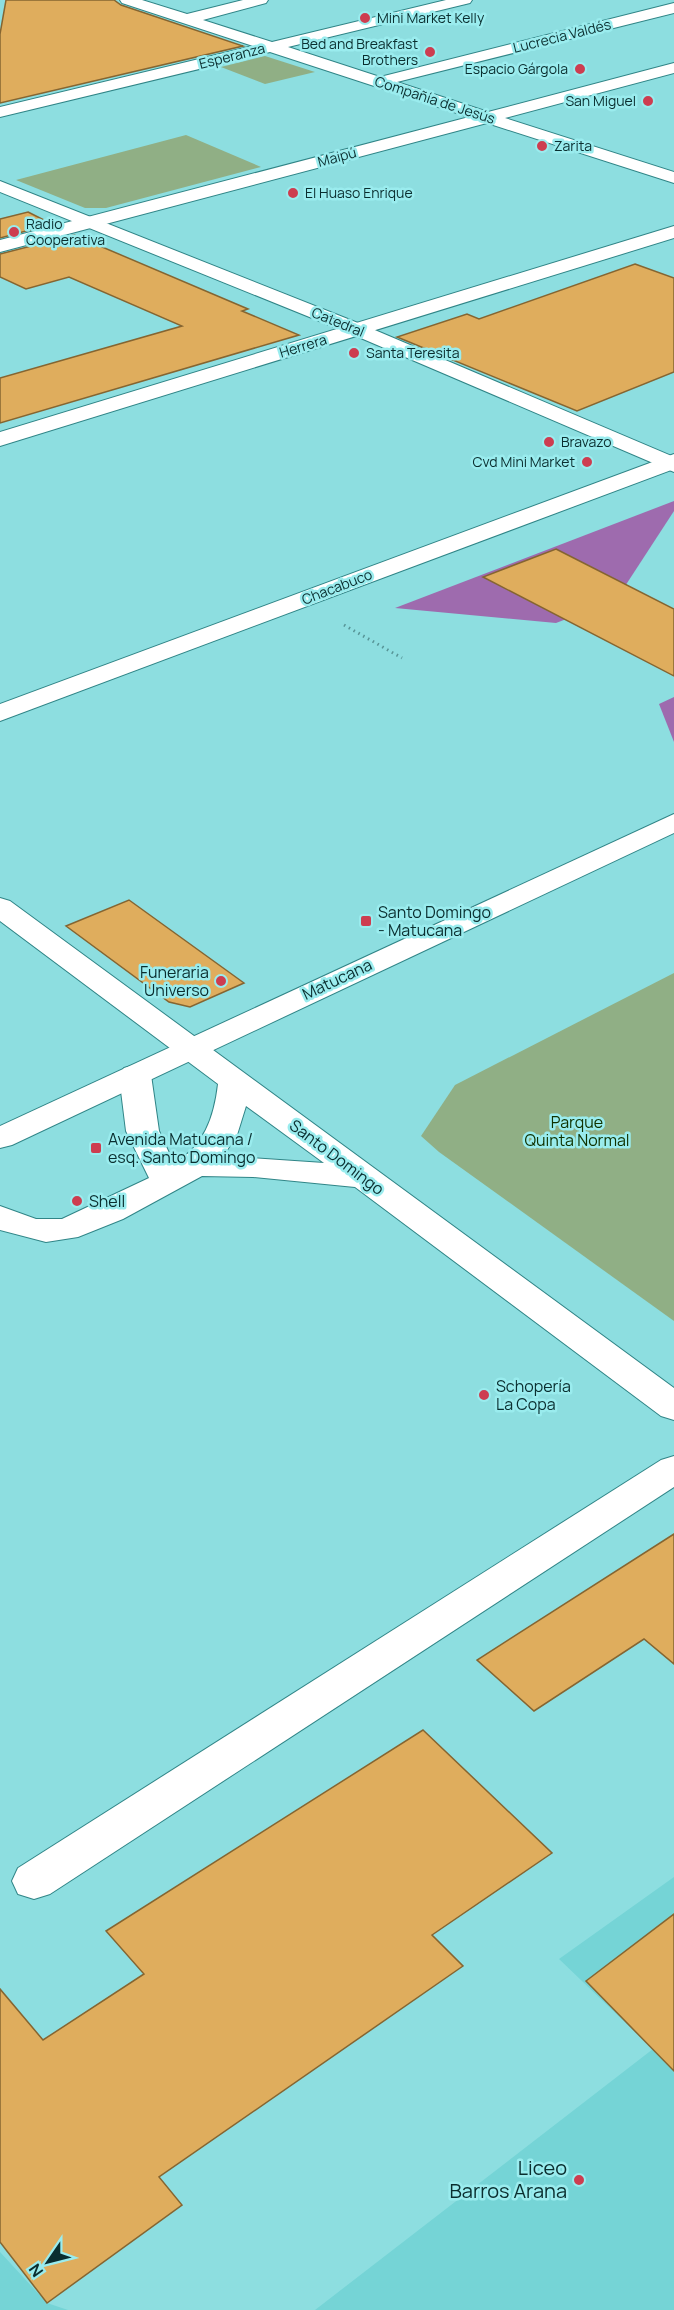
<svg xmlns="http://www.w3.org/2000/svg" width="674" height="2310" viewBox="0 0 674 2310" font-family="Manrope,sans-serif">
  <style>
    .built { fill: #75d4d6 }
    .green { fill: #90af85 }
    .water { fill: #9e6bae }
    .building { fill: #dfad5d; stroke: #856531; stroke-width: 1.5 }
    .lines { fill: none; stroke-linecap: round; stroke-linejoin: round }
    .minor-casing { stroke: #308587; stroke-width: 2 }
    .major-casing { stroke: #308587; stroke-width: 2 }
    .path { stroke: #579597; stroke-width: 3; stroke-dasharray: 1.5 4; stroke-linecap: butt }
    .minor { fill: #fff; fill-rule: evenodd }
    .major { fill: #fff; fill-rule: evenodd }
    .poi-dot { fill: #cd3d50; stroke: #9aecee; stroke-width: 2 }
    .labels { text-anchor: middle; stroke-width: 5; stroke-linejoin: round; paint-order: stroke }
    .far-poi-label { font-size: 14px; fill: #0a2e2f; stroke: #9aecee; text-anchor: start }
    .far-street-label { font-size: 14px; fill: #0a2e2f; stroke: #9aecee }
    .poi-label { font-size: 16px; fill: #0a2e2f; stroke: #9aecee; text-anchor: start }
    .street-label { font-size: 16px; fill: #0a2e2f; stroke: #9aecee }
    .park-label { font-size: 16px; fill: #103200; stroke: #9aecee }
    .near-poi-label { font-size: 20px; fill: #0a2e2f; stroke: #9aecee; text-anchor: end }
  </style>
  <rect width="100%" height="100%" fill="#8ddee0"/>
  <g class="built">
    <path d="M 674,1877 L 674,2310 L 315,2310 L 653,2049 L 559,1959 Z"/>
    <path d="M 0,2252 L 47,2303 L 68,2310 L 0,2310 Z"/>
  </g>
  <g class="green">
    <path d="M 265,56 L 315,72 L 265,84 L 221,67 Z"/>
    <path d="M 186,135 L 261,167 L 106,208 L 85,208 L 16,180 Z"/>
    <path d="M 674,973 L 674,1321 L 439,1152 L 421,1136 L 455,1085 Z"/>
  </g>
  <g class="water">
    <path d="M 674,501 L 674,511 L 616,600 L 556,623 L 395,608 Z"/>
    <path d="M 674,697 L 674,742 L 659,704 Z"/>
  </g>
  <g class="building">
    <path d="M 6,0 L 114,0 L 121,5 L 243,46 L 0,103 L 0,34 Z"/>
    <path d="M 28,212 L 52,224 L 0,238 L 0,219 Z"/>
    <path d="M 74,235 L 248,309 L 242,311 L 299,335 L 0,423 L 0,378 L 182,326 L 69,277 L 26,289 L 0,277 L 0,254 Z"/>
    <path d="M 635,264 L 674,278 L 674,372 L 577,411 L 397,337 L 467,314 L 479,319 Z"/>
    <path d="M 556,549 L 674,609 L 674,676 L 483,577 Z"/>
    <path d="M 129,900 L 244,983 L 190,1007 L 169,1002 L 66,926 Z"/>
    <path d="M 674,1534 L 674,1664 L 644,1639 L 534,1711 L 477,1660 Z"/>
    <path d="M 423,1730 L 552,1853 L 432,1935 L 463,1966 L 159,2177 L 182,2205 L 47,2303 L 0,2242 L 0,1989 L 43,2040 L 144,1974 L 106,1931 Z"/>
    <path d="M 674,1914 L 674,2071 L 586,1981 Z"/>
  </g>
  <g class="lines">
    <g class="minor-casing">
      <g id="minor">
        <path d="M 120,0 L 142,0 L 187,14 L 243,0 L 268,0 L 266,3 L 203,20 L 272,42 L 446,0 L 472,0 L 470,3 L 288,47 L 380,77 L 674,3 L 674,13 L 397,82 L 488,112 L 674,63 L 674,73 L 505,118 L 674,172 L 674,183 L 487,123 L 0,252 L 0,240 L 469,117 L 270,52 L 0,117 L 0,107 L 253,46 L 122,3 Z"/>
        <path d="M 674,226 L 674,238 L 0,446 L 0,432 Z"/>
        <path d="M 674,454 L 674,469 L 0,721 L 0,704 Z"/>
        <path d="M 0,898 L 10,901 L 674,1388 L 674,1420 L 661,1416 L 355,1187 L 253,1177 L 202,1176 L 123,1219 L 78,1237 L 46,1242 L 0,1230 L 0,1206 L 36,1219 L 62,1219 L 149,1178 L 126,1131 L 119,1075 L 124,1068 L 135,1065 L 146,1068 L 151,1075 L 159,1131 L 174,1164 C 204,1146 214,1118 218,1084 L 0,921 ZM 246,1106 L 324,1163 L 223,1156 L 237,1135 Z"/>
        <path d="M 674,1456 L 674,1487 L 50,1894 L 34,1899 L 18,1894 L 12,1881 L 18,1868 L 661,1460 Z"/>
      </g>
    </g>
    <g class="major-casing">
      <g id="major">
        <path d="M 0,181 L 363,325 L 674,457 L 674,472 L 349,333 L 0,192 Z"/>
        <path d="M 674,814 L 674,833 L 12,1145 L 0,1148 L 0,1126 Z"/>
      </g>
    </g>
    <path class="path" d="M 344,625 L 402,658"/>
    <use href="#minor" class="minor"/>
    <use href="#major" class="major"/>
  </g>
  <g class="poi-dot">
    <circle cx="365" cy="18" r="6"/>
    <circle cx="430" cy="52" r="6"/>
    <circle cx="580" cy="69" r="6"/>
    <circle cx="648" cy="101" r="6"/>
    <circle cx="542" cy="146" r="6"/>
    <circle cx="293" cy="193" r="6"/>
    <circle cx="14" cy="232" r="6"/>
    <circle cx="354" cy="353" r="6"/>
    <circle cx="549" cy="442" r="6"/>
    <circle cx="587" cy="462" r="6"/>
    <rect x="360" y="915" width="12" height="12" rx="3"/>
    <circle cx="221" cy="981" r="6"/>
    <rect x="90" y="1142" width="12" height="12" rx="3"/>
    <circle cx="77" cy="1201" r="6"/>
    <circle cx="484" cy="1395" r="6"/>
    <circle cx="579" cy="2180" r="6"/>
  </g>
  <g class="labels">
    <g class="far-poi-label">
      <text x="377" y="23">Mini Market Kelly</text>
      <text x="418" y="49" text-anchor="end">Bed and Breakfast<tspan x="418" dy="16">Brothers</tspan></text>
      <text x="568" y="74" text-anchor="end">Espacio Gárgola</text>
      <text x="636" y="106" text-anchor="end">San Miguel</text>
      <text x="554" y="151">Zarita</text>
      <text x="305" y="198">El Huaso Enrique</text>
      <text x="26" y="229">Radio<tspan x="26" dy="16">Cooperativa</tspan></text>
      <text x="366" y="358">Santa Teresita</text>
      <text x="561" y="447">Bravazo</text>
      <text x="575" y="467" text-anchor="end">Cvd Mini Market</text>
    </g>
    <g class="far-street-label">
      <text transform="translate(562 36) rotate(-14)" y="5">Lucrecia Valdés</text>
      <text transform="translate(232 56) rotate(-14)" y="5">Esperanza</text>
      <text transform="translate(435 100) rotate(18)" y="5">Compañía de Jesús</text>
      <text transform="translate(337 157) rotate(-15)" y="5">Maipú</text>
      <text transform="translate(338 322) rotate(22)" y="5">Catedral</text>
      <text transform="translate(303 346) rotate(-17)" y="5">Herrera</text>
      <text transform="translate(337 587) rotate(-21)" y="5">Chacabuco</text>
    </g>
    <g class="poi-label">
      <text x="378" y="918">Santo Domingo<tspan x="378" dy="18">- Matucana</tspan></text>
      <text x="209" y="978" text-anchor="end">Funeraria<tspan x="209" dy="18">Universo</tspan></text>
      <text x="108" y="1145">Avenida Matucana /<tspan x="108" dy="18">esq. Santo Domingo</tspan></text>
      <text x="89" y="1207">Shell</text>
      <text x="496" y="1392">Schopería<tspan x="496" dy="18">La Copa</tspan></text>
    </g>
    <g class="street-label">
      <text transform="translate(337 979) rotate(-25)" y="6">Matucana</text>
      <text transform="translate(337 1157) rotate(37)" y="6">Santo Domingo</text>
    </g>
    <g class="park-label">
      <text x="577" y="1128">Parque<tspan x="577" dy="18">Quinta Normal</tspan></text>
    </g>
    <g class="near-poi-label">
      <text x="567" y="2175">Liceo<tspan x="567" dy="23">Barros Arana</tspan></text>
    </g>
  </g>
  <g transform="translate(48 2262) rotate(235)" stroke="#9aecee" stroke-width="4.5" paint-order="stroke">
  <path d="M0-4.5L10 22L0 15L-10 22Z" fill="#0a2e2f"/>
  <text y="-9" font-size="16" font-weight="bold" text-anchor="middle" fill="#0a2e2f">N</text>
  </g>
</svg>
